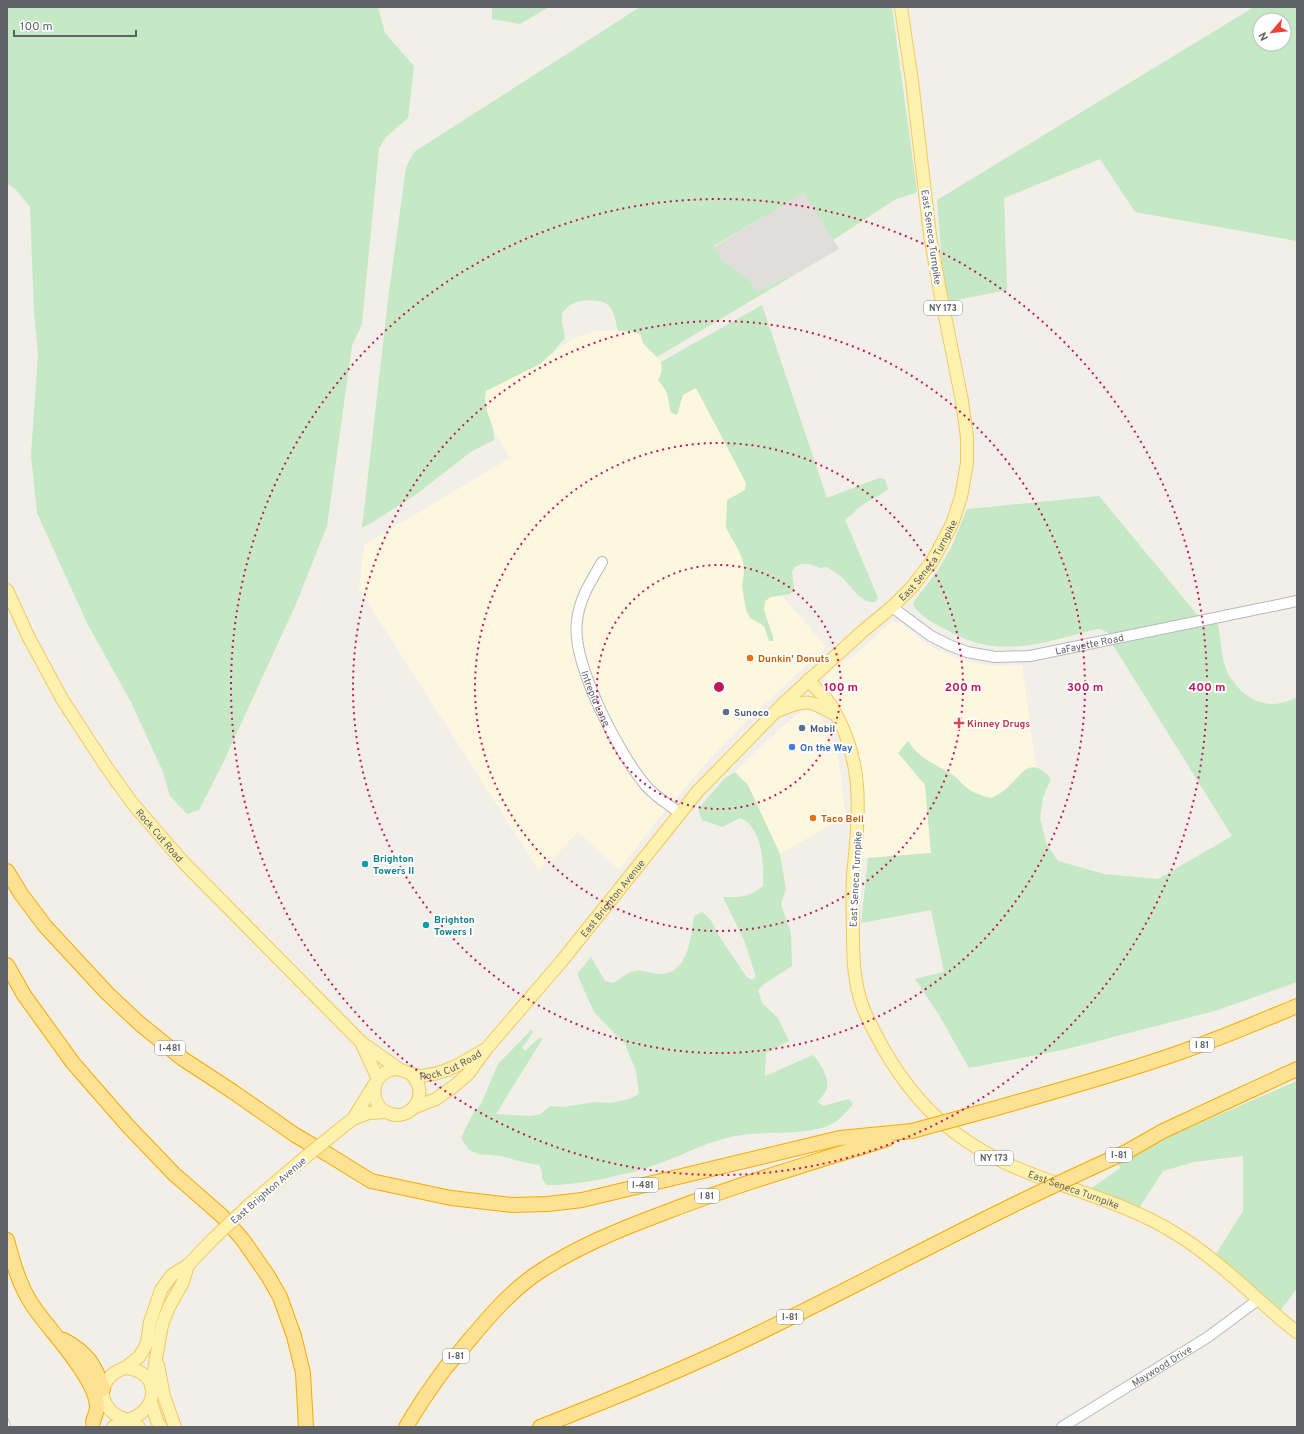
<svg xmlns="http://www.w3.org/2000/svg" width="1304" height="1434" viewBox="0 0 1304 1434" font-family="Overpass,sans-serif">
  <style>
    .commercial { fill: #fef7e0 }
    .industrial { fill: #e0deda }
    .green { fill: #c5e8c5; fill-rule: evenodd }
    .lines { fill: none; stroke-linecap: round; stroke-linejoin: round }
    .minor-casing { stroke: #b5b8bc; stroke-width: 12 }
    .major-casing { stroke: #f2c960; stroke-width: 14 }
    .highway-casing { stroke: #f9ab00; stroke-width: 16 }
    .minor { stroke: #fff; stroke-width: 10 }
    .major { stroke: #fff2af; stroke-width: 12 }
    .highway { stroke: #fde293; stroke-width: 14 }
    .rail-casing { stroke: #b6b7b8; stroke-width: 4 }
    .rail { stroke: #fff; stroke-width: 2.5; stroke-dasharray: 8; stroke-linecap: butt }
    .major-bridge-casing { stroke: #f2c960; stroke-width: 14; stroke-linecap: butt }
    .highway-bridge-casing { stroke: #f9ab00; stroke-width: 16; stroke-linecap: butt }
    .major-bridge { stroke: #fff2af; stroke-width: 12 }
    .highway-bridge { stroke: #fde293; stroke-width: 14 }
    .ring { fill: none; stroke: #c2185b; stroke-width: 2; stroke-dasharray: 2 4 }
    .food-dot { fill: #e8710a; stroke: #fff; stroke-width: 1.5 }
    .service-dot { fill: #5c6f8a; stroke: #fff; stroke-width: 1.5 }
    .health-dot { fill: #e0444e; stroke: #fff; stroke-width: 1.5 }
    .shop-dot { fill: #3f7fe0; stroke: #fff; stroke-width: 1.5 }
    .culture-dot { fill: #0f9aa8; stroke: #fff; stroke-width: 1.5 }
    .labels { text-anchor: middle; stroke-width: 4; stroke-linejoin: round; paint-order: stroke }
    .shield { fill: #fff; stroke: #8f9295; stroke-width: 1 }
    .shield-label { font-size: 9px; font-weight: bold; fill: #5f6368 }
    .street-label { font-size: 10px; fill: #5f6368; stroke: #fff }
    .food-label { font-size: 10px; font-weight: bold; fill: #c56008; stroke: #fff; text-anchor: start }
    .service-label { font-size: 10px; font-weight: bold; fill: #4e5e75; stroke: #fff; text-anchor: start }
    .health-label { font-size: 10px; font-weight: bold; fill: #be3a42; stroke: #fff; text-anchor: start }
    .shop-label { font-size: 10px; font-weight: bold; fill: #366cbe; stroke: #fff; text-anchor: start }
    .culture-label { font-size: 10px; font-weight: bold; fill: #0d838f; stroke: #fff; text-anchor: start }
    .centre { fill: #c2185b; stroke: #fff; stroke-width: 2 }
    .ring-label { font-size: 12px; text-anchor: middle; font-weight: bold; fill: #c2185b; stroke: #fff; stroke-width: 4; stroke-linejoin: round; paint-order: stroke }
  </style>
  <rect width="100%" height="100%" fill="#f1efe8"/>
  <g class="commercial">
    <path d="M 595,331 L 631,331 L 640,334 L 643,343 L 657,357 L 661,362 L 662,367 L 696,387 L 746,483 L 745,490 L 776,573 L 782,596 L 826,647 L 746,721 L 712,756 L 655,823 L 619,870 L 578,832 L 552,859 L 538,869 L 359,589 L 364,545 L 510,458 L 494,431 L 487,414 L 484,401 L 486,390 L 540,364 L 572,339 Z"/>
    <path d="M 895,622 L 902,623 L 914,634 L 929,646 L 961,660 L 991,666 L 1022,665 L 1036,767 L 1024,769 L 1004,790 L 991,798 L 981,796 L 967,789 L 951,773 L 933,764 L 915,752 L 907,741 L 899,753 L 925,785 L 931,853 L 860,858 L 864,833 L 865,794 L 859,760 L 826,686 L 825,679 L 828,673 L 840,662 L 853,657 L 889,624 Z"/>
    <path d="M 809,711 L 816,713 L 822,719 L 837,751 L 846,816 L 780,854 L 748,785 L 735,772 L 769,739 L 796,715 L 801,712 Z"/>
  </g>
  <path class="industrial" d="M 804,192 L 839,249 L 796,274 L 756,292 L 750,280 L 722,261 L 714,247 Z"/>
  <g class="green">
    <path d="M 7,7 L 378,7 L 385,33 L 414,66 L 408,118 L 386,137 L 379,148 L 362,324 L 352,346 L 327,526 L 296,604 L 223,763 L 199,810 L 187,814 L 170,796 L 163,772 L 131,702 L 88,625 L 37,513 L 31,455 L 38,354 L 34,312 L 30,207 L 16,190 L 7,183 Z"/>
    <path d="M 492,7 L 549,7 L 520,24 L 492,19 Z"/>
    <path d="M 640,7 L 892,7 L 917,191 L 915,193 L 896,199 L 833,240 L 804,193 L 714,246 L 722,261 L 750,280 L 756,292 L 796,274 L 657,357 L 643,343 L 640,334 L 631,331 L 618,331 C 616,323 615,314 610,307 C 605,298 580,299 572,304 C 568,306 565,310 562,313 L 562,322 L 565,338 L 554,351 L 540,364 L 486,391 C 482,412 495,421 494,440 L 472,451 L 418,493 L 376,520 L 362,528 L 388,300 L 406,167 L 414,152 Z"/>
    <path d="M 1254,7 L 1297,7 L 1297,241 L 1135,212 L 1100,159 L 1004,198 L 1007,290 L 947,302 C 941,269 940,234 937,200 ZM 1260,20 L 1284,20 L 1284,44 L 1260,44 Z"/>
    <path d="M 762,305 L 827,498 L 879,478 L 885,479 L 888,489 C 879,497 868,500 860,507 C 854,511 853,515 845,519 L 878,598 L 875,602 C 861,604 852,587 843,578 C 838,574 832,570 827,567 L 820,568 L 810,564 L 801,564 L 794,568 L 792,571 L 794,589 L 790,594 L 771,597 L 765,601 L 764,610 L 773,637 L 773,641 L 769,641 L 764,626 L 750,618 L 746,610 L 742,586 L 744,573 L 743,561 L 739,551 L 726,528 L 727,500 L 745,490 L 746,483 L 696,388 L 683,395 L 677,415 L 671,413 C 667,397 670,394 658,380 C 661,374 663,369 661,362 Z"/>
    <path d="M 1099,496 L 1200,618 L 1111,634 C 1108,633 1103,630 1099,629 C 1094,629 1071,636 1063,638 C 1019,649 986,653 945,629 C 933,623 920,616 913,605 L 915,600 L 938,570 L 952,546 L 967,509 Z"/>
    <path d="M 1218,623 C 1220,636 1222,658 1226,669 C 1239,698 1268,714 1297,697 L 1297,982 L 1218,1010 L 1067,1049 L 969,1068 L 939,1015 L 915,979 L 944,972 L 931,910 L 861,923 L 868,858 L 931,853 L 925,785 L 898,753 L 908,741 C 920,759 932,762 949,773 C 956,776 960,782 966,787 C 973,793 982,796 991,798 C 996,796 1001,793 1005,790 C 1022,776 1029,753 1051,779 L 1043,797 L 1040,819 L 1047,845 L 1058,861 L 1104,874 L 1158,879 L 1232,836 L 1113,645 Z"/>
    <path d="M 735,772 L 748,785 L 780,854 L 786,889 L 781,904 L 791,933 L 792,966 L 764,984 L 758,990 L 762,1003 L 778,1018 L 789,1041 L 766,1053 L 765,1076 L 813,1055 C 819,1061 830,1079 827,1088 C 826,1093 821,1097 818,1102 L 823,1106 L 849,1099 L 853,1104 C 845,1114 838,1122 825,1127 C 793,1137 758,1129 726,1138 C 699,1145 675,1159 649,1167 C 617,1177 581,1185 547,1185 L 542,1179 L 542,1172 L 539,1165 L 523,1162 L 500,1156 L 478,1154 L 469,1150 L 461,1138 L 472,1115 L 481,1104 L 498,1064 L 531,1030 L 533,1032 L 522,1048 L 525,1051 L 539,1038 L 543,1038 L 496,1114 L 531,1116 L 541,1114 L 550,1106 L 564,1107 L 594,1102 L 611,1103 L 629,1099 L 639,1094 L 636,1071 L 625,1044 L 594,1012 L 577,974 L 591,957 L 605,981 L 613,983 C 620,979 627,972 635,971 C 642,969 653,975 662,974 C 689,972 691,936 694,916 L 702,912 L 710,919 L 719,936 L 746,976 L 752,980 L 756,977 L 744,940 L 723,897 C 743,897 747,898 763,886 C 764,865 763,827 740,818 L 722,827 L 702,820 L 699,812 L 699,808 L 725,778 Z"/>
    <path d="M 1297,1081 L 1297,1288 L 1281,1310 L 1216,1254 L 1243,1211 L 1243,1156 L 1194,1162 L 1163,1171 L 1139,1208 L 1089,1190 L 1120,1168 L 1117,1159 Z"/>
  </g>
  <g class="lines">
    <g class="minor-casing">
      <g id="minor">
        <path id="s1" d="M 602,562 C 591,581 579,599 577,621 C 571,662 619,755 647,787 C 656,797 669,805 680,813"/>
        <path id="s2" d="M 892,607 L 931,636 L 949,645 L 967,652 L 995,657 L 1030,656 L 1297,601"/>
        <path id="s3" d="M 1062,1427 L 1208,1337 L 1259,1299"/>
      </g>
    </g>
    <g class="major-casing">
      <g id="major">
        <path id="s4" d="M 7,590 L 28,636 L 62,699 L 107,768 L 133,804 L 184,863 L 362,1043 L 399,1069"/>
        <path id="s5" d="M 808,680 C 816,689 826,697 832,707 C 863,758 860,809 854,865 C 851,889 853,914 853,937 C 853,965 855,992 867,1017 C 907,1102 956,1148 1045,1179 C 1090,1195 1137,1209 1178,1235 C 1207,1253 1234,1277 1259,1300 C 1272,1311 1283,1322 1297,1332"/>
        <path d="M 780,710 C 808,698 811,701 836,715"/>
        <path d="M 362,1044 L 378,1079"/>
        <path id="s6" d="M 412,1075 C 415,1079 418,1083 419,1088 C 422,1104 407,1119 391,1114 C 372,1109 368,1082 386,1072 C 397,1066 402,1071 412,1074 C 416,1076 423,1076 427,1075 C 447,1073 465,1061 482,1051"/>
        <path id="s7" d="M 413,1108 L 436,1099 L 453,1087 L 468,1074 L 487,1048 L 561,962 L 698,791 L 784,703 L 863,631 L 892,607 L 912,587 L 933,560 L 952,524 L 961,497 L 967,463 L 967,437 L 962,401 L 939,286 L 930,235 L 912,81 L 901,7"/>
        <path d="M 353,1119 L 369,1113 L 384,1112"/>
        <path d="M 345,1125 L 353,1119 L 374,1085"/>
        <path d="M 250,1204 L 303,1159"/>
        <path d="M 158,1365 L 164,1396 L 175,1427"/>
        <path d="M 125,1368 C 162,1371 160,1411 127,1420 C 121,1417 114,1415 110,1410 C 95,1393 106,1374 125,1368 Z"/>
        <path d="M 125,1368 L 139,1357 L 144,1349 L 147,1343 L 150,1322 L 161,1290 L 172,1275 L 188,1265"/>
        <path d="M 151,1386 L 162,1325 L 169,1307 L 183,1282 L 188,1265 L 213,1239"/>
        <path d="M 151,1402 L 157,1421 L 161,1427"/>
        <path d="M 113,1427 L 127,1420 L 139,1427"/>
      </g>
    </g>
    <g class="highway-casing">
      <g id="highway">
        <path d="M 7,871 L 21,894 L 45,926 L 107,993 L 139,1023 L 183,1059 L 232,1091 L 295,1135 L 329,1155 L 371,1181 L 451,1198 L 512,1205 L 548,1204 L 582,1200 L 840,1138 L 912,1131"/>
        <path d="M 7,965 L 24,995 L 73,1063 L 128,1126 L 174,1174 L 222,1216 L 243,1240 L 268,1276 L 280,1297 L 294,1336 L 303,1373 L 306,1427"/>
        <path d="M 993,1109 C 1056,1091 1119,1074 1181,1052 C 1221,1038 1259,1022 1297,1006"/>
        <path d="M 1074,1176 L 1128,1151 L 1163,1131 L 1297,1069"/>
        <path d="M 7,1240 C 13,1263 20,1287 33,1306 C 49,1330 97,1379 97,1407 C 97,1412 94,1417 93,1422"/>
        <path d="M 64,1340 C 87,1353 95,1364 103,1389"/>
        <path d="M 406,1427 C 418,1406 432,1386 446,1367 C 453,1359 460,1352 466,1344 C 488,1318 510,1291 539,1272 C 577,1247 618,1230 661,1214 C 735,1185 811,1163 887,1139"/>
        <path d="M 540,1427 C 614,1398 688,1368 759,1333 C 852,1288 942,1239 1034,1195"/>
      </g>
    </g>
    <use href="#minor" class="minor"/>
    <use href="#major" class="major"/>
    <use href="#highway" class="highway"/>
    <g class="rail-casing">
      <path id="rail" d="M 7,1420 L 9,1427"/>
    </g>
    <use href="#rail" class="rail"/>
    <g class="major-bridge-casing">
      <g id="major-bridge">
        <path d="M 303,1159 L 345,1125"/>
        <path d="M 213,1239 L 250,1204"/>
      </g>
    </g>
    <g class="highway-bridge-casing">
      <g id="highway-bridge">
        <path d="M 912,1131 L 993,1109"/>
        <path d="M 1034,1195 L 1074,1176"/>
      </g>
    </g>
    <use href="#major-bridge" class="major-bridge"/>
    <use href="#highway-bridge" class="highway-bridge"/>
  </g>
  <g class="ring">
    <circle cx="719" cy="687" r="122"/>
    <circle cx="719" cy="687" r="244"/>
    <circle cx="719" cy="687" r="366"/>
    <circle cx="719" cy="687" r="488"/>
  </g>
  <g class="food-dot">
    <circle cx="750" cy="658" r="4"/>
    <circle cx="813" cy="818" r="4"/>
  </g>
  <g class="service-dot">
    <circle cx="726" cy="712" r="4"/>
    <circle cx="802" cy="728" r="4"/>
  </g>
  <path class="health-dot" d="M957 717h4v4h4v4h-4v4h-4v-4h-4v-4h4z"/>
  <circle class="shop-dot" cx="792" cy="747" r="4"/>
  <g class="culture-dot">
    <circle cx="365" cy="864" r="4"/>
    <circle cx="426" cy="925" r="4"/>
  </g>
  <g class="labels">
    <g class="shield">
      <rect x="924" y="301" width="38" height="14" rx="3"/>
      <rect x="1190" y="1038" width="24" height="14" rx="3"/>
      <rect x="155" y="1041" width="30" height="14" rx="3"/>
      <rect x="1106" y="1148" width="26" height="14" rx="3"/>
      <rect x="975" y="1151" width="38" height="14" rx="3"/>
      <rect x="628" y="1178" width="30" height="14" rx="3"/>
      <rect x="695" y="1189" width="24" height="14" rx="3"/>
      <rect x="777" y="1310" width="26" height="14" rx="3"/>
      <rect x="443" y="1349" width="26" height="14" rx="3"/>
    </g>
    <g class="shield-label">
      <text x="943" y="311">NY 173</text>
      <text x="1202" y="1048">I 81</text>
      <text x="170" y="1051">I-481</text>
      <text x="1119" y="1158">I-81</text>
      <text x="994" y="1161">NY 173</text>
      <text x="643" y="1188">I-481</text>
      <text x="707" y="1199">I 81</text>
      <text x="790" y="1320">I-81</text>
      <text x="456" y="1359">I-81</text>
    </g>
    <g class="street-label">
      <text transform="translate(932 237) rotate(82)" y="4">East Seneca Turnpike</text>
      <text dy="4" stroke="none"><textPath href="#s7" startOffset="757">East Seneca Turnpike</textPath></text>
      <text dy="4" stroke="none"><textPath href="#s2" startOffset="212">LaFayette Road</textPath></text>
      <text dy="4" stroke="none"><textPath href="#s1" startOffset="145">Intrepid Lane</textPath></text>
      <text dy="4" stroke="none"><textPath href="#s4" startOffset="290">Rock Cut Road</textPath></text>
      <text transform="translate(855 879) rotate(-87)" y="4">East Seneca Turnpike</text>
      <text dy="4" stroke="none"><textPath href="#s7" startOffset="293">East Brighton Avenue</textPath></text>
      <text dy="4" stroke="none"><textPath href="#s6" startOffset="182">Rock Cut Road</textPath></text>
      <text dy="4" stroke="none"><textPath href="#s5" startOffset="632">East Seneca Turnpike</textPath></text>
      <text transform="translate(268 1190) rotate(-41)" y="4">East Brighton Avenue</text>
      <text dy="4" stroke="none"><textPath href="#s3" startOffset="117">Maywood Drive</textPath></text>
    </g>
    <g class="food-label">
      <text x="758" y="662">Dunkin' Donuts</text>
      <text x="821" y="822">Taco Bell</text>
    </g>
    <g class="service-label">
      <text x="734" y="716">Sunoco</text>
      <text x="810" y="732">Mobil</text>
    </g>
    <g class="health-label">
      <text x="967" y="727">Kinney Drugs</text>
    </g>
    <g class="shop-label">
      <text x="800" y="751">On the Way</text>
    </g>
    <g class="culture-label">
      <text x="373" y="862">Brighton<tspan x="373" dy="12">Towers II</tspan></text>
      <text x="434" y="923">Brighton<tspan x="434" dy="12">Towers I</tspan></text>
    </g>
  </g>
  <circle cx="719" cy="687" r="6" class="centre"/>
  <g class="ring-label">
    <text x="841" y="691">100 m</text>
    <text x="963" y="691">200 m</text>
    <text x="1085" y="691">300 m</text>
    <text x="1207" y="691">400 m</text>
  </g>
  <rect width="1304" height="1434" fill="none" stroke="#5f6368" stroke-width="16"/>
  <g transform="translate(1272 32) rotate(242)"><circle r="19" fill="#ffffff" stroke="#bfc1c3"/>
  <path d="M0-3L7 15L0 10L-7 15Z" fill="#ea4335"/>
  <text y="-6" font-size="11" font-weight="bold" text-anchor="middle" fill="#5f6368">N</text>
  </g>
  <path d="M14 30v6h122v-6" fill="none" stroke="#5f6368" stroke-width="2"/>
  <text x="20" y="30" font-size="12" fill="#5f6368" stroke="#ffffff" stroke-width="3" paint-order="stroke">100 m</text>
</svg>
